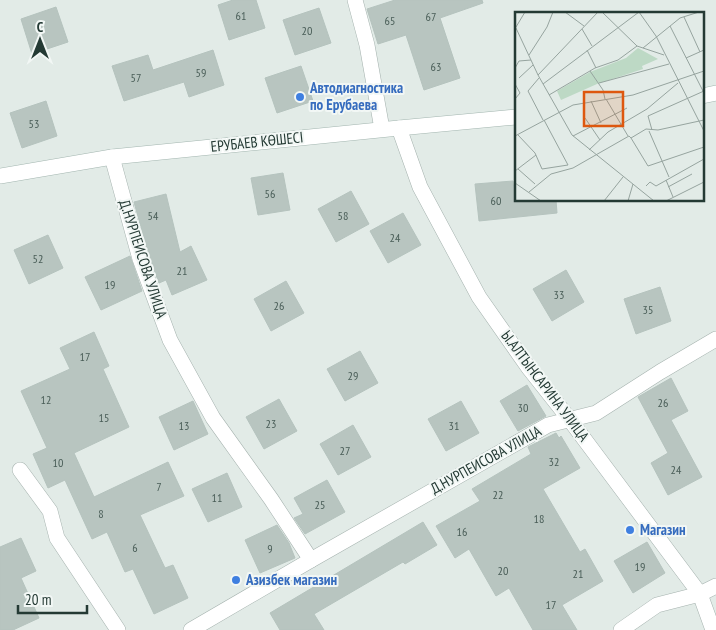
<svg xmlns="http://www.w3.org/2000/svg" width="716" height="630" viewBox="0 0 716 630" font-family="'PT Sans Narrow',sans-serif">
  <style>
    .building { fill: #b8c5c0; stroke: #b5c3be }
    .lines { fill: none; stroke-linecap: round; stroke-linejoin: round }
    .street-casing { stroke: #a5b2ae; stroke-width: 16 }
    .secondary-casing { stroke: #a2b5af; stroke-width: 16 }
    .street { stroke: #fff; stroke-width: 15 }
    .secondary { stroke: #fff; stroke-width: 15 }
    .shop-dot { fill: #3f7fe0; stroke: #f2f7f5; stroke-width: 2 }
    .labels { text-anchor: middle; stroke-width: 4; stroke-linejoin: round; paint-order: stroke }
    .number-label { font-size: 12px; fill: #495d57 }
    .shop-label { font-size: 15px; font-weight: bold; fill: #366cbe; stroke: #f2f7f5; text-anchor: start }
    .street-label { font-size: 15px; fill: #243a34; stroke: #f2f7f5 }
    .inset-road { fill: none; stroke: #96a49f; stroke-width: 1 }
    .view { fill: #de570e; fill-opacity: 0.15; stroke: #de570e; stroke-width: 2.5 }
    .inset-edge { fill: none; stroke: #243a34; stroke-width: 2.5 }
  </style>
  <rect width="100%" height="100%" fill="#e2ebe7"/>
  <g class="building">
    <path d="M 233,0 L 256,0 L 265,28 L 229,40 L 218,5 Z"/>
    <path d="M 395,0 L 482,0 L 483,3 L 440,18 L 460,78 L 424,90 L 406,35 L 378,44 L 367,9 Z"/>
    <path d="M 56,7 L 68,42 L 32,54 L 21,19 Z"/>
    <path d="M 319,8 L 331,43 L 295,55 L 283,20 Z"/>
    <path d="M 213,50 L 224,85 L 189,97 L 184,82 L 124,101 L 112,66 L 148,55 L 153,70 Z"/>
    <path d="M 301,66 L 313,101 L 277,113 L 265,78 Z"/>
    <path d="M 46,101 L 57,136 L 22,148 L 10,113 Z"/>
    <path d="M 283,173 L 290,210 L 258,215 L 251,178 Z"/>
    <path d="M 513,181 L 515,200 L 556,200 L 557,213 L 479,221 L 475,184 Z"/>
    <path d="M 351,191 L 369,224 L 336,242 L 318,209 Z"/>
    <path d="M 166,194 L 180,252 L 191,246 L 207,280 L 172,295 L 166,280 L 159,283 L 149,256 L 134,202 Z"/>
    <path d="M 403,213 L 421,245 L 388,263 L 370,231 Z"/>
    <path d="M 48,235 L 63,268 L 29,284 L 14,250 Z"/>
    <path d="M 130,256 L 142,291 L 101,310 L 85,277 Z"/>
    <path d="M 566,270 L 584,302 L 552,321 L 533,289 Z"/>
    <path d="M 286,281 L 304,313 L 271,331 L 254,299 Z"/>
    <path d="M 660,287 L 671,321 L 636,334 L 624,299 Z"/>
    <path d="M 94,332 L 109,366 L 103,369 L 129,427 L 74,453 L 94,497 L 168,462 L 184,496 L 140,515 L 165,568 L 173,565 L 188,598 L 154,614 L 133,569 L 125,572 L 107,532 L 92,539 L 65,480 L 48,488 L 33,454 L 47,448 L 21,391 L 70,369 L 60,348 Z"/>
    <path d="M 360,351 L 378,383 L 345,401 L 327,369 Z"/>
    <path d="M 671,378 L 688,411 L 671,420 L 702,477 L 668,495 L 651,463 L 668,453 L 638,397 Z"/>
    <path d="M 527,385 L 546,416 L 518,431 L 500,401 Z"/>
    <path d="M 279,399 L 297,431 L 264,449 L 246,417 Z"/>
    <path d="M 193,401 L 208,434 L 174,450 L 159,417 Z"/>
    <path d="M 461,401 L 479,433 L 446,451 L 428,419 Z"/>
    <path d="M 353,425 L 371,457 L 338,475 L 320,444 Z"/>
    <path d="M 556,433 L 559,438 L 561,436 L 580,468 L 543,489 L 580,552 L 585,549 L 603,581 L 562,605 L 577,630 L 533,630 L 509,588 L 496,596 L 469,549 L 455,558 L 436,526 L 480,501 L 472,489 L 531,454 L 528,447 Z"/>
    <path d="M 227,473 L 242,507 L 208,522 L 192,489 Z"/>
    <path d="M 327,480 L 345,512 L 305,534 L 294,518 L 303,514 L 294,498 Z"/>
    <path d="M 423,522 L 437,545 L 405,564 L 403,562 L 314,614 L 324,630 L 280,630 L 270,613 Z"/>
    <path d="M 277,525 L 289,543 L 295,558 L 260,573 L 245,540 Z"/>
    <path d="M 21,538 L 36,571 L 21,578 L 39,618 L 13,630 L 0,630 L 0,547 Z"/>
    <path d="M 647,542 L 665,573 L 633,593 L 614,561 Z"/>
  </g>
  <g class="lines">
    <g class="street-casing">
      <g id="street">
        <path d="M 355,0 L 367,45 L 382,129"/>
        <path d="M 399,128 L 420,187 L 479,297 L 528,367 L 570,420 L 700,594 L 713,630"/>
        <path d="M 112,157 L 140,259 L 170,340 L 213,418 L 271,499 L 311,560"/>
        <path d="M 20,470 L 50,511 L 57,538 L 118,630"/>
        <path d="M 191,630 L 311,560 L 548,425 L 596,413 L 660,372 L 716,339"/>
        <path d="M 621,630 L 657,605 L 700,594 L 716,586"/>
      </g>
    </g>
    <g class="secondary-casing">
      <g id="secondary">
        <path d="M 702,96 L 716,93"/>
        <path d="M 0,176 L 112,157 L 399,128 L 516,117"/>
      </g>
    </g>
    <use href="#street" class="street"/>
    <use href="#secondary" class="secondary"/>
  </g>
  <g class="shop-dot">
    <circle cx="300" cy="97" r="5"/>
    <circle cx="630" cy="530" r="5"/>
    <circle cx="236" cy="580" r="5"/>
  </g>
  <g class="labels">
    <g class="number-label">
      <text x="241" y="20">61</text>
      <text x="431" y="21">67</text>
      <text x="390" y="25">65</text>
      <text x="307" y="35">20</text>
      <text x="436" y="71">63</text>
      <text x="201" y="77">59</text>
      <text x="136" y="82">57</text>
      <text x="34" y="128">53</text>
      <text x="270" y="198">56</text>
      <text x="496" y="205">60</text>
      <text x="153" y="220">54</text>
      <text x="343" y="220">58</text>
      <text x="395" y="242">24</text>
      <text x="38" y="263">52</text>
      <text x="182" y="275">21</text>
      <text x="110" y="289">19</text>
      <text x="559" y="299">33</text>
      <text x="279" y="310">26</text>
      <text x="648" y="314">35</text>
      <text x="85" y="361">17</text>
      <text x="353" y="380">29</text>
      <text x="46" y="404">12</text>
      <text x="663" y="407">26</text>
      <text x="523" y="412">30</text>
      <text x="104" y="422">15</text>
      <text x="271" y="428">23</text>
      <text x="184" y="430">13</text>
      <text x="454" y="430">31</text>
      <text x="345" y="455">27</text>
      <text x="554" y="466">32</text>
      <text x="58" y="467">10</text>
      <text x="676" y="474">24</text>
      <text x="159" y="491">7</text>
      <text x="498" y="499">22</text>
      <text x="217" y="502">11</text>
      <text x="320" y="509">25</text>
      <text x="101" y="518">8</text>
      <text x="539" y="523">18</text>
      <text x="462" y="536">16</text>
      <text x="135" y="552">6</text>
      <text x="270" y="553">9</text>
      <text x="640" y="571">19</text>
      <text x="503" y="575">20</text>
      <text x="578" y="578">21</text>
      <text x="551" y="609">17</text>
    </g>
    <g class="shop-label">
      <text x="310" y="93">Автодиагностика<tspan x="310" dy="17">по Ерубаева</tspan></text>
      <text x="640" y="535">Магазин</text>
      <text x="246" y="585">Азизбек магазин</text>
    </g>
    <g class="street-label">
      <text transform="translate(257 142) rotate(-6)" y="5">ЕРУБАЕВ КӨШЕСІ</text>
      <text transform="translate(143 259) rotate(72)" y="5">Д.НУРПЕИСОВА УЛИЦА</text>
      <text transform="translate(545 386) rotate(53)" y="5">Ы.АЛТЫНСАРИНА УЛИЦА</text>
      <text transform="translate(486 460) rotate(-29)" y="5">Д.НУРПЕИСОВА УЛИЦА</text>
    </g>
  </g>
  <g transform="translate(515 12)">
    <rect width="189" height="189" fill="#e2ebe7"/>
    <path d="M 123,36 L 143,47 L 127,54 L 128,57 L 82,72 L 46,88 L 42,79 L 75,60 L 111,46 Z" fill="#bdd9c5"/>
    <path class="inset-road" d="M 50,0 L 69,14M 87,0 L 122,34 L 149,43M 124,0 L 141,24 L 189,119M 169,5 L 185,40M 0,14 L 23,63 L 57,123 L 139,189M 155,14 L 189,81M 1,15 L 10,0M 67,17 L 77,34M 128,36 L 165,6 L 184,0M 72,38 L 81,56M 14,43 L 32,15 L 38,0M 171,46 L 189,38M 0,56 L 4,49 L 16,48M 75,59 L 88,78 L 90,87M 23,63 L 83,0M 4,66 L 18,53M 24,66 L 13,79 L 28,108M 84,71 L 154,52M 0,72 L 5,81 L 0,87M 28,72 L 124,0M 34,83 L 80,56 L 103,48 L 122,34M 91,87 L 113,124M 76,89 L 86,111M 70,106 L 85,128M 29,108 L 53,153M 137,118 L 133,104 L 189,79M 134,119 L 154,165M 3,123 L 20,141 L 27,157 L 53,153M 0,124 L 58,93 L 118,83 L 189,59M 58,124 L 112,96M 116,126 L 133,154 L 189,135M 74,138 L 93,120 L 132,97 L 163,71M 3,157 L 20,172M 0,159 L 21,143M 151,168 L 158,185M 0,171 L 26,189M 131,174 L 135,170 L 141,174 L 189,147M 153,175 L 177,162M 14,180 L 36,162 L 58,156 L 114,124 L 116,126 L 131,117 L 143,118 L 189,108M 89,189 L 108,165M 113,189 L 118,172M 151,189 L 189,170"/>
    <path class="view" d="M 69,80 L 108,80 L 108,114 L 69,114 Z"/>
    <rect width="189" height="189" class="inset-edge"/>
  </g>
  <g transform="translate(40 40)" stroke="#f2f7f5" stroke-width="4" paint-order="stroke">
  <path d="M0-4L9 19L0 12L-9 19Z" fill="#243a34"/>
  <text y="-8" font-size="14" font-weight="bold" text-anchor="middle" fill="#243a34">С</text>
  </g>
  <path d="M18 605v8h69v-8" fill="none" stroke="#243a34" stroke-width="2.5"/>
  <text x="25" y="605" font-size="15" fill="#243a34" stroke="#f2f7f5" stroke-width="4" paint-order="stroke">20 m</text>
</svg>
